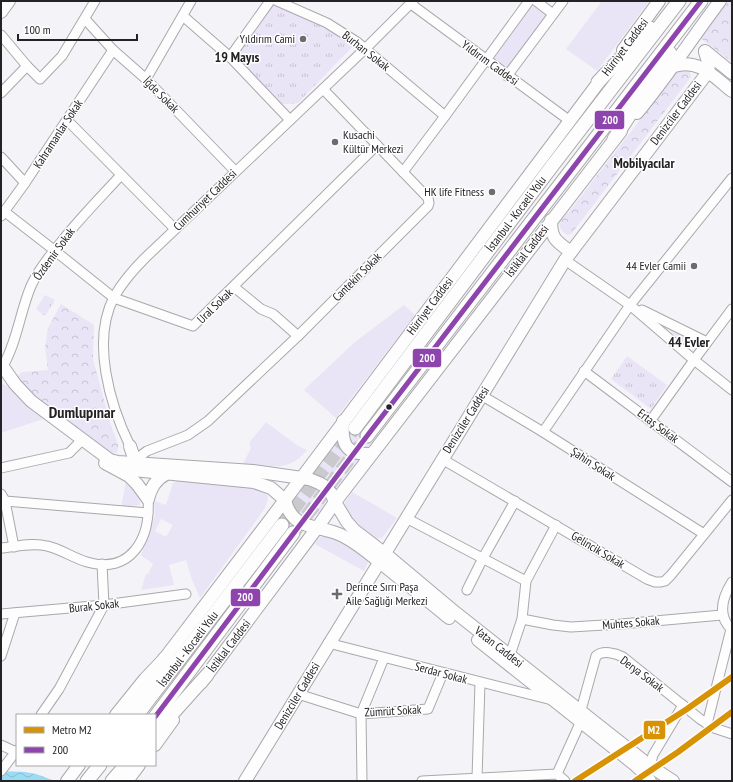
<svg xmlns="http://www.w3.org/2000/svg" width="733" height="782" viewBox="0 0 733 782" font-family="'PT Sans Narrow',sans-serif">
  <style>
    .green { fill: #eae4f7; fill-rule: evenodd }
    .forest { fill: url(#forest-crowns) }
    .park { fill: url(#park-tufts) }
    .water { fill: url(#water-waves) }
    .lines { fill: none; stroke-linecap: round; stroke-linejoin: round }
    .highway-tunnel { stroke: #cac9cd; stroke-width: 13; stroke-dasharray: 13 6; stroke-linecap: butt }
    .minor-casing { stroke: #a9a8ab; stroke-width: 11 }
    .major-casing { stroke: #a9a8ab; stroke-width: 14 }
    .highway-casing { stroke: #a9a8ab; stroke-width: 15 }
    .minor { stroke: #fdfdfe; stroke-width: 9 }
    .major { stroke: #fdfdfe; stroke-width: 12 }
    .highway { stroke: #fdfdfe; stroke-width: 13 }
    .bus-1-casing { stroke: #fff; stroke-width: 8 }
    .bus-1 { stroke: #8e44ad; stroke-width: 5 }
    .metro-1-casing { stroke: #fff; stroke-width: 9 }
    .metro-1 { stroke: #d79206; stroke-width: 6 }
    .poi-dot { fill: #6c6b6e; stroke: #fff; stroke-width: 1.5 }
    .bus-dot { fill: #232225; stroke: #fff; stroke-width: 1.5 }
    .labels { text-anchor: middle; stroke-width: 3; stroke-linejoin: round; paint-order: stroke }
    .poi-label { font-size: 12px; fill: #232225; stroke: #fff; text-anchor: end }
    .street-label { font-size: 12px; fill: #232225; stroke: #fff }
    .quarter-label { font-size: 14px; font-weight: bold; fill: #232225; stroke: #fff }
    .district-label { font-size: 16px; font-weight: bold; fill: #232225; stroke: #fff }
    .line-badge { stroke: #fff; stroke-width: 1.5 }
    .badge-label { font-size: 11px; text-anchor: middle; font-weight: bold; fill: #fff }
  </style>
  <defs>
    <pattern id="forest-crowns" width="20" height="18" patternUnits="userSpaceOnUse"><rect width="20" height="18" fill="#eae4f7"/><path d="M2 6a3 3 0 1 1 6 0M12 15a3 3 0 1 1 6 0" fill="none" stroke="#c8c3d4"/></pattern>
    <pattern id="park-tufts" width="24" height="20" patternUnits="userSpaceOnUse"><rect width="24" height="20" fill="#eae4f7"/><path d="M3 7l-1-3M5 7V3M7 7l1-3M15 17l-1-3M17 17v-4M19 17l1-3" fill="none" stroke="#c8c3d4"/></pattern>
    <pattern id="water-waves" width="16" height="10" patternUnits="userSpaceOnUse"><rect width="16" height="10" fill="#9bdcf5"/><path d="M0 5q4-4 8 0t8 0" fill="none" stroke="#85bcd2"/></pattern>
  </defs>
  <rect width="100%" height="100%" fill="#f4f3f7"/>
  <g class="green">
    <path d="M 602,1 L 649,1 L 597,71 L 566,49 Z"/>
    <path d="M 532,4 L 547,15 L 507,68 L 492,57 Z"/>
    <path d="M 404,305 L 415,315 L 336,418 L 304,390 L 355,342 Z"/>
    <path d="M 668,327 L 693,340 L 695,345 L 693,347 L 689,347 L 667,328 Z"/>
    <path d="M 1,383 L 13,389 L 46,418 L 1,433 Z"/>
    <path d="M 266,422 L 298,446 L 307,450 C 289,473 270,466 243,464 L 251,448 L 249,443 Z"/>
    <path d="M 346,422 L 373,443 L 367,447 L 356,448 L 344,436 Z"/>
    <path d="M 336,437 C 340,454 347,453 361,456 L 340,483 L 317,465 Z"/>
    <path d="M 180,480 L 261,489 L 267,492 C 269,500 267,504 263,511 L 200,598 L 192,580 L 186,560 L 169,565 L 174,585 L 141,590 L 146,574 L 148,574 L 153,564 L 141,555 L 155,515 L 154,501 L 166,505 L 173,483 ZM 161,519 L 173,525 L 166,537 L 155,531 Z"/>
    <path d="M 126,482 L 130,482 L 139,495 L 140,505 L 121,507 Z"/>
    <circle cx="308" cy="501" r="16"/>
    <path d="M 352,492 L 397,518 L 382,538 L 375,539 L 353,522 L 344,506 L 345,502 Z"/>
    <path d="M 326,536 C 343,539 356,551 368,562 L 364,571 L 315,544 L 319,538 Z"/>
  </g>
  <g class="forest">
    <path d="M 729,1 L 732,1 L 732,62 L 700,38 Z"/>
    <path d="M 679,69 L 686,69 L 690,72 L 691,77 L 572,233 L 569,235 C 563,234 556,225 561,219 C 563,217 566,214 569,212 Z"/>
    <path d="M 61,304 L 94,325 L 93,359 L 111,426 L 118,444 L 118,448 L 117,452 L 111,455 L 13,380 L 22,372 L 48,370 L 45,347 L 48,328 Z"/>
  </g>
  <g class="park">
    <path d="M 270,1 L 357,42 L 298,103 L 291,104 L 278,104 L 230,57 Z"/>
    <path d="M 45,295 L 55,300 L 45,316 L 36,309 Z"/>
    <path d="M 627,356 L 667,385 L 651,409 L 611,379 Z"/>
  </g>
  <path class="water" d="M 1,771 L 25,772 L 36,774 L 55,781 L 1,781 Z"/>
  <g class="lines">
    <g class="highway-tunnel">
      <path d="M 282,525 L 355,428"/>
      <path d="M 295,531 L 367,436"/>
    </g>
    <g class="minor-casing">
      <g id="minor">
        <path d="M 277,1 L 327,23 L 357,42 L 445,116"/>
        <path d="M 536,1 L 553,14"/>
        <path d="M 411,4 L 570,121"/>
        <path d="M 183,16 L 230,57 L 290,120"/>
        <path d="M 85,19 L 113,50 L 146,79 L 235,171"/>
        <path d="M 1,35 L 27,66 L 40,79 L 62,56 L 95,1"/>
        <path d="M 230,57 L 270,1"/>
        <path d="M 507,76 L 563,1"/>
        <path d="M 146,79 L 191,1"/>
        <path d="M 1,93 L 27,66"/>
        <path d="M 67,120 L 175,229"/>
        <path d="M 1,157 L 25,183"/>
        <path d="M 403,172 L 445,116 L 529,1"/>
        <path d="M 5,212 L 54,250 L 114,298 L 193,326 L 377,145"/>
        <path d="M 1,216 L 25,183 L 113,50"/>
        <path d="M 565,260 L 630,305 L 694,360 L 732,390"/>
        <path d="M 234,287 L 261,309 L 273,314 L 298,336"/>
        <path d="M 642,310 L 707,342"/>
        <path d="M 1,367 L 3,366 C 17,342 20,312 31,286 C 38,270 50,255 62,241 C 80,218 101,197 121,175"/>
        <path d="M 584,371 L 732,482"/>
        <path d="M 481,395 L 543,432 L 704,534"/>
        <path d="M 651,420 L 694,360 L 732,309"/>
        <path d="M 543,432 L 630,305 L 732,178"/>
        <path d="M 130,446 C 110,405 91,341 114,297 C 122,283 133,270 145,258 L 366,48 L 413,1"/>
        <path d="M 442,459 L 647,579 L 655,582 L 661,582 L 665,581 L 671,575 L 732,500"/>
        <path d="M 136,463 L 139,457 L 147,451 L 188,435 L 208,421 L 298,336 L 428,206 L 429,203 L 428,198 L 323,89"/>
        <path d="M 1,468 L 69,453 L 82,440"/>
        <path d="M 1,494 L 5,501 L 14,547"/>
        <path d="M 5,501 L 148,513"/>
        <path d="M 406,518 L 526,581"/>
        <path d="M 1,548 C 15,547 32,542 47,546 C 61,549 73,558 87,562 C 131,575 151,538 148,499"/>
        <path d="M 732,582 C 722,598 717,616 732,630"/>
        <path d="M 467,590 L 483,558 L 515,501"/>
        <path d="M 1,614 L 104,605 L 186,594"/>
        <path d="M 522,619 L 553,625 L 571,627 L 621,624 L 722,615"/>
        <path d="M 328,643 L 552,700"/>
        <path d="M 510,655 L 522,619 L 526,581 L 556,525"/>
        <path d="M 1,656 L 15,613"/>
        <path d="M 298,694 L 361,714 L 428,709 L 443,673"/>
        <path d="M 581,710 L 596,656 C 603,650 615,653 623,657 L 700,719 L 714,728 L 732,734"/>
        <path d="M 41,715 L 59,689 L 104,605 L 102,564"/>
        <path d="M 707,724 L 731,629"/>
        <path d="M 1,745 L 16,752"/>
        <path d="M 650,766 L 653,755 L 683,705"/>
        <path d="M 1,771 L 17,750"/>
        <path d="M 557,774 L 581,721"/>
        <path d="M 477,778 L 480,683"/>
        <path d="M 362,781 L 361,714 L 384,658"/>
        <path d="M 422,781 L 557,774 L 565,781"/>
      </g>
    </g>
    <g class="major-casing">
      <g id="major">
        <path d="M 1,12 L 9,1"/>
        <path d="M 623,50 L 659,1"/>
        <path d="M 705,51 L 732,73"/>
        <path d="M 674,66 C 699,58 714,77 732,91"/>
        <path d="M 637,113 C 667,77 692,38 720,1"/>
        <path d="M 621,131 L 335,502 L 347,522 L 354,530 L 388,556 L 456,613 L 650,766 L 673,781"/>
        <path d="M 551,220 C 551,239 556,241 571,252"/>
        <path d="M 1,364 L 15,384 L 31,401 L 110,460 L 118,462 L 253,471 L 309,479 L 319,483 L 326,487 L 331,493 L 335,502 L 317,528 L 201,683"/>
        <path d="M 343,421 C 341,445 346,455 372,454"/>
        <path d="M 130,446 L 138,470"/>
        <path d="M 105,463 L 129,476 L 137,484 L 148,499"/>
        <path d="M 133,470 L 254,482 L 271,488 L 285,500"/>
        <path d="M 148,499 C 151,488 155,480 166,474"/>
        <path d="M 285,500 C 292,532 320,524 343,536 C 359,544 373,557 387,568 C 408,585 429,601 449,618"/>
        <path d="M 478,640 L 634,764 L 644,773 L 650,781"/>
        <path d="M 116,715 L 145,679 L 165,658 L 285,500 L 605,74"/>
        <path d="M 155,745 L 173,720"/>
        <path d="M 67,781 L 79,765"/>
        <path d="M 127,781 L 139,765"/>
        <path d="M 245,781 L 565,260 L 708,72 L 709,65 L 705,52"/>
      </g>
    </g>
    <g class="highway-casing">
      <g id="highway">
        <path d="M 598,82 L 650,28"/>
        <path d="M 614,139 L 670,53"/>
        <path d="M 355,428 L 552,166 L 679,1"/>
        <path d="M 367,436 L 701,1"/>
        <path d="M 128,715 L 165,658"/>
        <path d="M 137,715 L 282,525"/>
        <path d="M 155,717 L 293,533"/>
        <path d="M 155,733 L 207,675"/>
        <path d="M 87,781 L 100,765"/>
        <path d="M 112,781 L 126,765"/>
      </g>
    </g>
    <use href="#minor" class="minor"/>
    <use href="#major" class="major"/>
    <use href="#highway" class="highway"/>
    <g class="bus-1-casing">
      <path id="bus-1" d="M 155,717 L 367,436 L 701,1"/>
    </g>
    <use href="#bus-1" class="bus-1"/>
    <g class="metro-1-casing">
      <g id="metro-1">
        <path d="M 575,781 L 687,709 L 732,677"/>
        <path d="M 635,781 L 678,752 L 732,712"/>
      </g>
    </g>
    <use href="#metro-1" class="metro-1"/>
  </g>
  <g class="poi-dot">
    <circle cx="303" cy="39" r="4"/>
    <circle cx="335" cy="142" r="4"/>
    <circle cx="492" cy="192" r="4"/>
    <circle cx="694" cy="266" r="4"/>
    <path d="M335 588h4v4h4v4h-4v4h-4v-4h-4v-4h4z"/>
  </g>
  <circle class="bus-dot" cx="389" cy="407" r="3.5"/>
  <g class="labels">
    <g class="poi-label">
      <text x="295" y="43">Yıldırım Cami</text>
      <text x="343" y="139" text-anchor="start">Kusachi<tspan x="343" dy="14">Kültür Merkezi</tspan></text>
      <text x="484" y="196">HK life Fitness</text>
      <text x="686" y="270">44 Evler Camii</text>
      <text x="346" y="591" text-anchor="start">Derince Sırrı Paşa<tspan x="346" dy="14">Aile Sağlığı Merkezi</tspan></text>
    </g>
    <g class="street-label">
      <text transform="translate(625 47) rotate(-53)" y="4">Hürriyet Caddesi</text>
      <text transform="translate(366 51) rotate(38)" y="4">Burhan Sokak</text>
      <text transform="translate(490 63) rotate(36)" y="4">Yıldırım Caddesi</text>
      <text transform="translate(161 95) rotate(45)" y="4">İğde Sokak</text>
      <text transform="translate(676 113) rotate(-53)" y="4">Denizciler Caddesi</text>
      <text transform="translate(58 134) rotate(-57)" y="4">Kahramanlar Sokak</text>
      <text transform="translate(205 200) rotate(-44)" y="4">Cumhuriyet Caddesi</text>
      <text transform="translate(516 214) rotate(-53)" y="4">İstanbul - Kocaeli Yolu</text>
      <text transform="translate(527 251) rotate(-52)" y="4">İstiklal Caddesi</text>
      <text transform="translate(54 254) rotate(-54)" y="4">Özdemir Sokak</text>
      <text transform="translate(357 277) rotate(-45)" y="4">Cantekin Sokak</text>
      <text transform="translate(215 306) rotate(-44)" y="4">Ural Sokak</text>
      <text transform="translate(430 306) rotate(-53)" y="4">Hürriyet Caddesi</text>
      <text transform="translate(466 420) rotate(-58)" y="4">Denizciler Caddesi</text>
      <text transform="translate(658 426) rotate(37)" y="4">Ertaş Sokak</text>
      <text transform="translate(593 464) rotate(33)" y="4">Şahin Sokak</text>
      <text transform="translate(598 550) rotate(31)" y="4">Gelincik Sokak</text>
      <text transform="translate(94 606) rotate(-6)" y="4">Burak Sokak</text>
      <text transform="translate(631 623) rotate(-5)" y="4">Muhtes Sokak</text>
      <text transform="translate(229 646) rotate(-53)" y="4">İstiklal Caddesi</text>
      <text transform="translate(499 647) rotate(38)" y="4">Vatan Caddesi</text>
      <text transform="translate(188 649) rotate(-53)" y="4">İstanbul - Kocaeli Yolu</text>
      <text transform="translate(441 673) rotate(15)" y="4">Serdar Sokak</text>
      <text transform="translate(642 674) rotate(37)" y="4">Derya Sokak</text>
      <text transform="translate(297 696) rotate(-59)" y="4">Denizciler Caddesi</text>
      <text transform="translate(393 711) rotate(-3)" y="4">Zümrüt Sokak</text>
    </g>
    <g class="quarter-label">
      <text x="237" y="62">19 Mayıs</text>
      <text x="644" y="168">Mobilyacılar</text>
      <text x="689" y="347">44 Evler</text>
    </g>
    <g class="district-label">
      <text x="82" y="418">Dumlupınar</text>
    </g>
  </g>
  <g class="line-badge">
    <rect x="594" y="110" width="31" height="20" rx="4" fill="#8e44ad"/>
    <rect x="412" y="348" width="30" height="20" rx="4" fill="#8e44ad"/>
    <rect x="230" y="588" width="31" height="19" rx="4" fill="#8e44ad"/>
    <rect x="643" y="720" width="23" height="20" rx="4" fill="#d79206"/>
  </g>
  <g class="badge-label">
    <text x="610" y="124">200</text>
    <text x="427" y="362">200</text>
    <text x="245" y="601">200</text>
    <text x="654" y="734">M2</text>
  </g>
  <rect width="733" height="782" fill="none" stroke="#232225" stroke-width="4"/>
  <rect x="16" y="714" width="140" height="52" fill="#ffffff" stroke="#a7a7a8"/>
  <rect x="24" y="727" width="20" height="6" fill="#d79206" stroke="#a7a7a8"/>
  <text x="52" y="734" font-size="12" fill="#232225">Metro M2</text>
  <rect x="24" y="747" width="20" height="6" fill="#8e44ad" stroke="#a7a7a8"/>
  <text x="52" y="754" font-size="12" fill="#232225">200</text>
  <path d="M18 34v6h119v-6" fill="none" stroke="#232225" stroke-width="2"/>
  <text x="24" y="34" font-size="12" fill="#232225" stroke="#ffffff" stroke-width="3" paint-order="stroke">100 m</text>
</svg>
